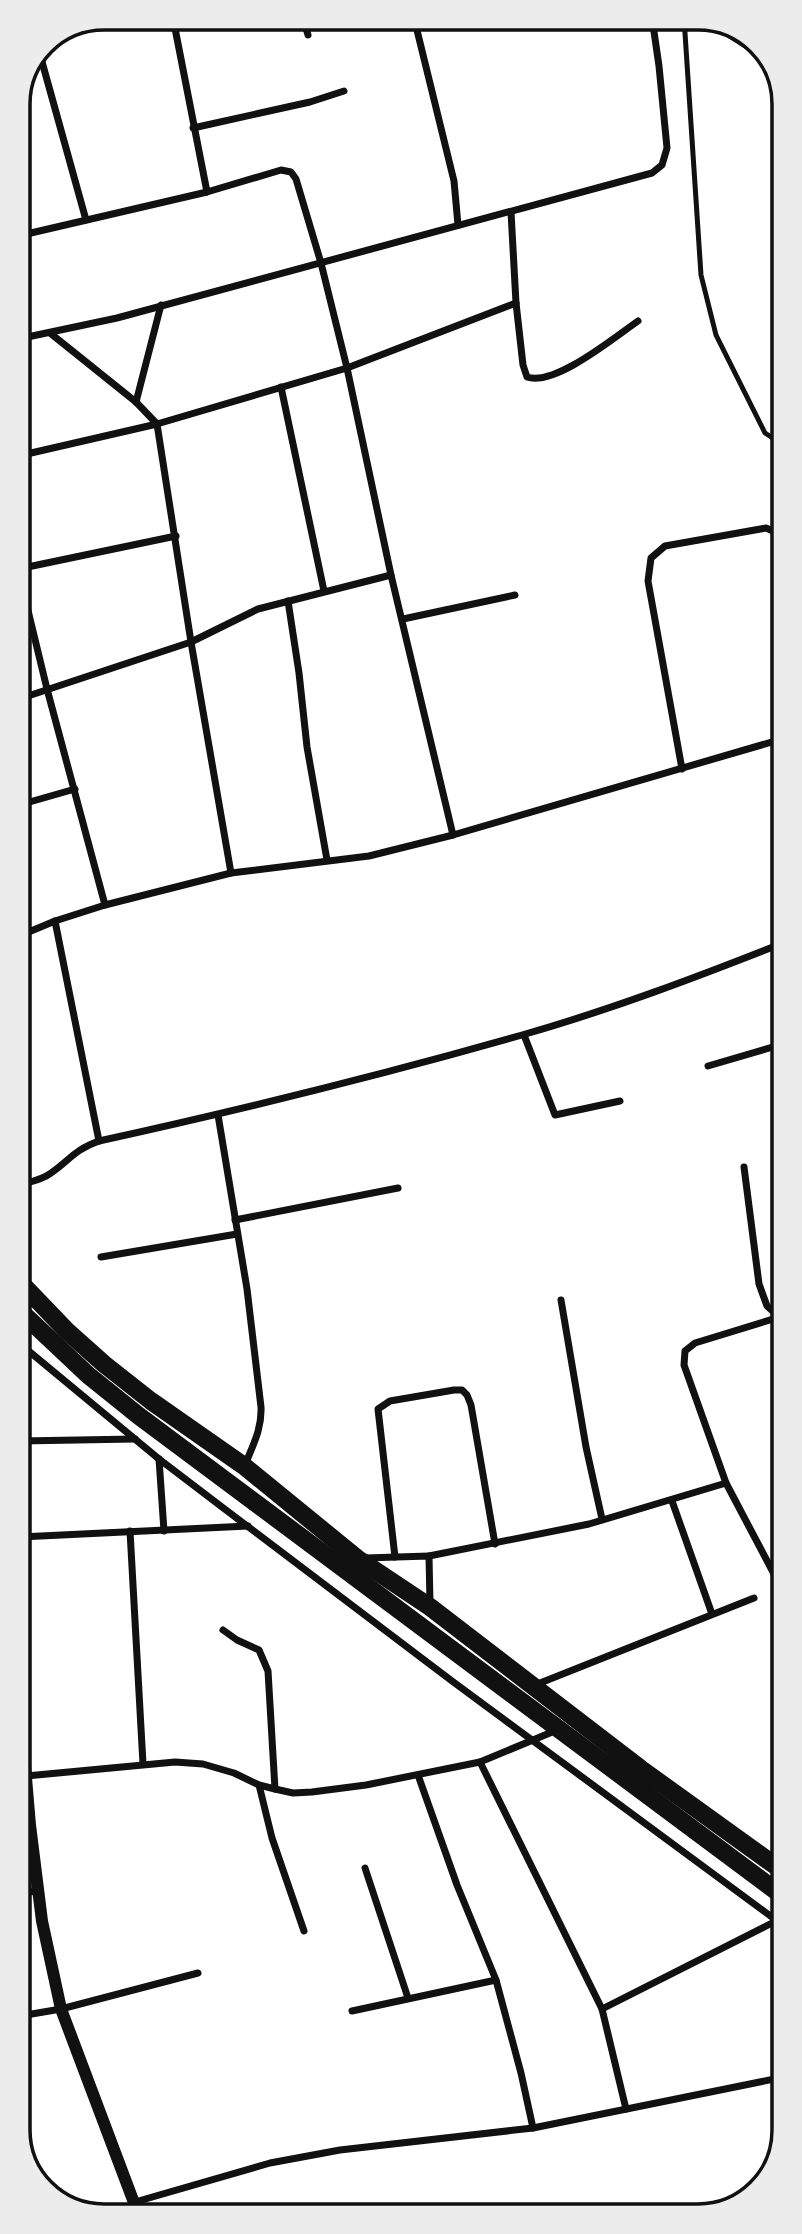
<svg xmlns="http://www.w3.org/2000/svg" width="802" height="2234" viewBox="0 0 802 2234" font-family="'Archivo Narrow',sans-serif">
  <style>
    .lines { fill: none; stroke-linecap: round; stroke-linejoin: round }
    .service { stroke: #111; stroke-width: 5 }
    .minor { stroke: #111; stroke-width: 7 }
    .tertiary { stroke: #111; stroke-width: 12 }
    .primary { stroke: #111; stroke-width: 18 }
    .rim { fill: none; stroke: #111; stroke-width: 3.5 }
  </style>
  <rect width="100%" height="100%" fill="#fff"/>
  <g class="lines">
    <g class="service">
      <path d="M 684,18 L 701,275 L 716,335 L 765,433 L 782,444"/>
      <path d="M 701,18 L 767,60"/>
    </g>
    <g class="minor">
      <path d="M 173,18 L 207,192"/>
      <path d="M 303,18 L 308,35"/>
      <path d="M 414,18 L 454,181 L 458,225"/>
      <path d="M 39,51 L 86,220"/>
      <path d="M 193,128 L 310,102 L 344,91"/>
      <path d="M 511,212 L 516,303 L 523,365 L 527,377 C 554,387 615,337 638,321"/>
      <path d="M 18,236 L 207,192 L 281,170 L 291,172 L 296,179 L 321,263 L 347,368 L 391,575 L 453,835"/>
      <path d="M 50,333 L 136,402 L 157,424 L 191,642 L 231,873"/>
      <path d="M 18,339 L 117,318 L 652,173 L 662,165 L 667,148 L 659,66 L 652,18"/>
      <path d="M 281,387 L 324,591"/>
      <path d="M 136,402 L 161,305"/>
      <path d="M 18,456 L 157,424 L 347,368 L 516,303"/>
      <path d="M 288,601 L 299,673 L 307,747 L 327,860"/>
      <path d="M 403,619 L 515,595"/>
      <path d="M 19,699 L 191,642 L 258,609 L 391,575"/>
      <path d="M 682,769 L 648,581 L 651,558 L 665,546 L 766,528 L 780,534 L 782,538"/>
      <path d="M 19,805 L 75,789"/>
      <path d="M 105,905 L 47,689 L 18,569 L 176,536"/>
      <path d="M 55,921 L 99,1141"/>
      <path d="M 19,936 L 55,921 L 105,905 L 231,873 L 369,856 L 453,835 L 782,739"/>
      <path d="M 524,1035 L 555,1115 L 620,1101"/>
      <path d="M 708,1066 L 783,1044"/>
      <path d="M 218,1115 L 247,1289 L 261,1407 C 262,1429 253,1445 245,1465"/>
      <path d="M 744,1167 L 759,1284 L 767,1306 L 779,1317 L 783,1332"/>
      <path d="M 19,1185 C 30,1182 42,1180 51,1173 C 71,1159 74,1150 99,1141 C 240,1110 382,1075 522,1035 C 610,1010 697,977 783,943"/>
      <path d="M 235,1220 L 398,1188"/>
      <path d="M 101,1257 L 237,1234"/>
      <path d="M 561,1300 L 586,1447 L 602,1519"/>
      <path d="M 783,1316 L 695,1343 L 685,1351 L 684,1365 L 726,1483 L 784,1593"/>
      <path d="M 19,1343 L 159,1459 L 222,1507 L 452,1681 L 784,1926"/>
      <path d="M 20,1441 L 135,1439"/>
      <path d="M 159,1459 L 164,1531"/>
      <path d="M 672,1501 L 712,1614"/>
      <path d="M 130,1531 L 143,1764"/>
      <path d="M 20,1537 L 248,1526"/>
      <path d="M 429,1556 L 589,1524 L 726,1483"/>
      <path d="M 395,1557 L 378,1409 L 390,1401 L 454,1390 L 462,1390 L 467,1395 L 471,1405 L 495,1544"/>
      <path d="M 365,1558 L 429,1556 L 430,1603"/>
      <path d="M 223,1630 L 237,1640 L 259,1650 L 268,1671 L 275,1789"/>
      <path d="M 535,1685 L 754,1598"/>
      <path d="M 480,1762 L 602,2009 L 626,2109"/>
      <path d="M 418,1775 L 457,1885 L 496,1980 L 521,2073 L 533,2128"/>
      <path d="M 26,1776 L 175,1762 L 203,1764 L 234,1773 L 259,1785 L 275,1789 L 293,1793 L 312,1792 L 366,1785 L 480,1762 L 557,1730"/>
      <path d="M 259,1785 L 272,1838 L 304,1931"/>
      <path d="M 365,1868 L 408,1998"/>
      <path d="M 20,1893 L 38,1891"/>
      <path d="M 602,2009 L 778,1920"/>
      <path d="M 352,2011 L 496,1980"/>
      <path d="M 20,2016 L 61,2009 L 198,1973"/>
      <path d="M 135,2202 L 270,2163 L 340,2150 L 533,2128 L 784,2077"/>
    </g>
    <path class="tertiary" d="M 20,1707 L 30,1825 L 42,1921 L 61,2009 L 139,2216"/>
    <g class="primary">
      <path d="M 19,1281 L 67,1331 L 104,1364 L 151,1401 L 244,1466 L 358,1559 L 430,1607 L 641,1769 L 784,1872"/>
      <path d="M 19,1310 L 88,1375 L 139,1416 L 784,1897"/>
    </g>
  </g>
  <path d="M0 0H802V2234H0ZM104 30H698A74 74 0 0 1 772 104V2130A74 74 0 0 1 698 2204H104A74 74 0 0 1 30 2130V104A74 74 0 0 1 104 30Z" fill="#ececec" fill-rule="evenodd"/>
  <path class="rim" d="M104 30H698A74 74 0 0 1 772 104V2130A74 74 0 0 1 698 2204H104A74 74 0 0 1 30 2130V104A74 74 0 0 1 104 30Z"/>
</svg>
